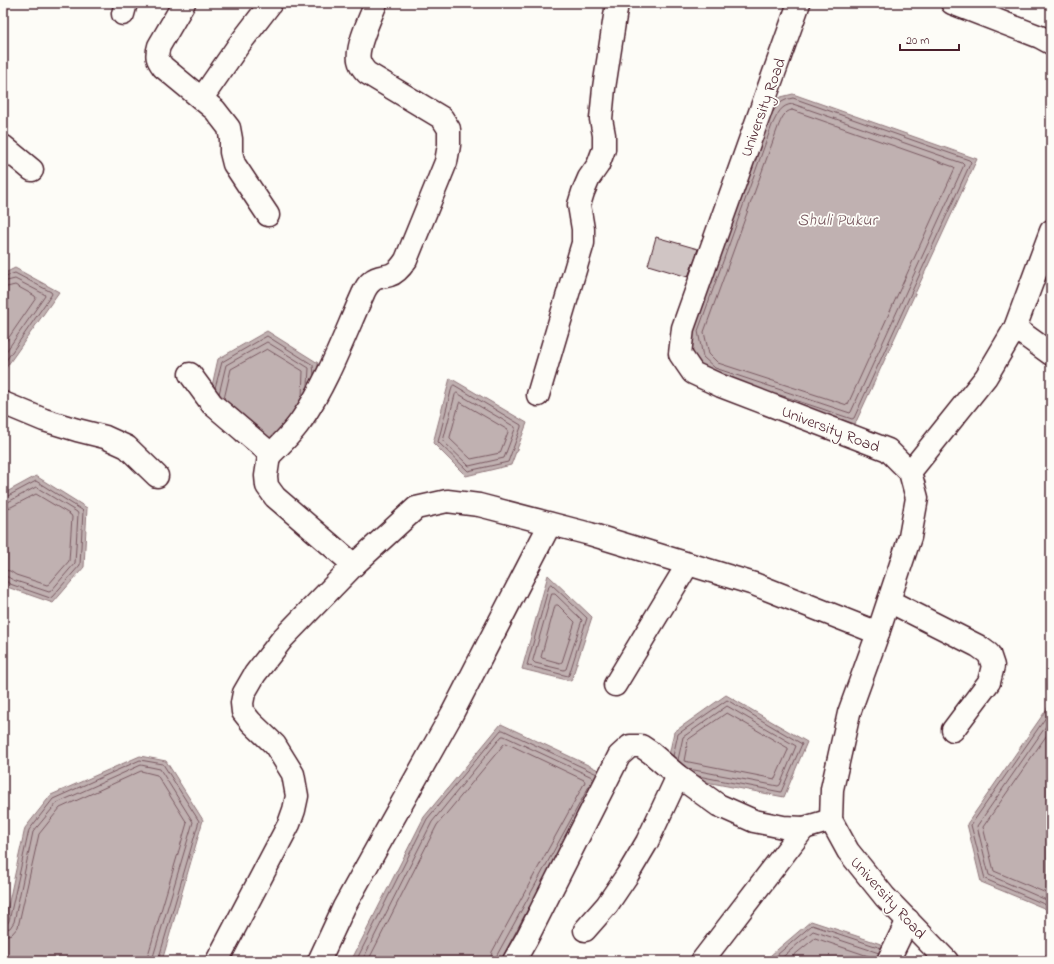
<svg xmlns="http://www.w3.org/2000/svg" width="1054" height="964" viewBox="0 0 1054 964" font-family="'Indie Flower',sans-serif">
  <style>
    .water { fill: #c0b1b1; stroke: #91777b }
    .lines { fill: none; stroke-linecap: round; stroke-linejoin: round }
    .shore { stroke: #795961; stroke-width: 1 }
    .building { fill: #d0c5c4; stroke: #4a1f2b }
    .street-casing { stroke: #4a1f2b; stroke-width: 25 }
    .secondary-casing { stroke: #4a1f2b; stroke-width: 25 }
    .street { stroke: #fdfcf7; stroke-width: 22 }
    .secondary { stroke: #fdfcf7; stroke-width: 22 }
    .labels { text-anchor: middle; stroke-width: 3.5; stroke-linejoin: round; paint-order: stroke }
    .street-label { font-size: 16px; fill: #4a1f2b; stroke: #fdfcf7 }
    .water-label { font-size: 17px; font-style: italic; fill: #73525a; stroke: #fdfcf7 }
  </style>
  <rect width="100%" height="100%" fill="#fdfcf7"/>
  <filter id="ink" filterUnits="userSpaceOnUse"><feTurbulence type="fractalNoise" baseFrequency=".025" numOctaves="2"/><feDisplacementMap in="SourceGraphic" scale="8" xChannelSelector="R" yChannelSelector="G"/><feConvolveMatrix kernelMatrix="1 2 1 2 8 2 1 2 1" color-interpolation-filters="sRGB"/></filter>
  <g filter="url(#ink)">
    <g class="water">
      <path d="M 793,94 L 977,159 L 855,424 L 710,376 L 695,362 L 689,330 L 773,103 L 781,97 Z"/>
      <path d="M 15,268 L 59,292 L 3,372 L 3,274 Z"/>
      <path d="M 267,331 L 318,363 L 316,422 L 284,458 L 238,443 L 208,404 L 218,359 Z"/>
      <path d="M 450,378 L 527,423 L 511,465 L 466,476 L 433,443 Z"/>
      <path d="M 36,476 L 87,508 L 84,567 L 53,603 L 7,587 L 3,583 L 3,494 Z"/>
      <path d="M 548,575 L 592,617 L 571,681 L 522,669 Z"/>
      <path d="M 726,695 L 807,742 L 784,797 L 665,774 L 674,732 Z"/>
      <path d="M 1051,703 L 1051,911 L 981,882 L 967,824 Z"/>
      <path d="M 501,724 L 607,774 L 504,961 L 351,961 L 424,817 Z"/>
      <path d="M 140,756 L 166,761 L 203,820 L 162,961 L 3,961 L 3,929 L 25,828 L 51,795 Z"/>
      <path d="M 811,921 L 896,949 L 891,961 L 764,961 Z"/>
    </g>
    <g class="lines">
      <g class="shore">
        <path d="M 793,104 L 962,163 L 964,165 L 851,412 L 850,413 L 715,368 L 703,357 L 698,331 L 772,125 C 778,114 780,105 793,104 Z"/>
        <path d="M 792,110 L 954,167 L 955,168 L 848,404 L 847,405 L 718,363 L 709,354 L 704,332 L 778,127 C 781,120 784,111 792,110 Z"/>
        <path d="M 772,113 C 778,104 782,100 793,98 L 969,160 L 971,162 L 854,418 L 852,419 L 777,394"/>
        <path d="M 3,277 L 15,273 L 51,292 L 52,294 L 3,365"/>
        <path d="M 3,282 L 15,279 L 44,294 L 45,296 L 3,356"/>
        <path d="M 3,288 L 15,285 L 35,296 L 36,298 L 3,346"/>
        <path d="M 454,385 L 521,425 L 521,427 L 508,462 L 468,471 L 438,442 L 452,387 Z"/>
        <path d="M 215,388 L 222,362 L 267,336 L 313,365 L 314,375"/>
        <path d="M 457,393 L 515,427 L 515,429 L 504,458 L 469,466 L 443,441 L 455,395 Z"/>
        <path d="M 219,394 L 226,365 L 267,342 L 309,368 L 308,385"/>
        <path d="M 224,399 L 231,369 L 267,349 L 303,371 L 302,397"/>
        <path d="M 460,402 L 508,430 L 508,432 L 500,453 L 471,459 L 450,439 L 450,437 L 459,404 Z"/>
        <path d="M 3,498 L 6,497 L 36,481 L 82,510 L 83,511 L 80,565 L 52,597 L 50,598 L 10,584 L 6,581 L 3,581"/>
        <path d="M 3,503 L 8,502 L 36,487 L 77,512 L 78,514 L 75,563 L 51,591 L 49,592 L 13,580 L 8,577 L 3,576"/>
        <path d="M 3,509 L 11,507 L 36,494 L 71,515 L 72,517 L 69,561 L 49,584 L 47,585 L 16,575 L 10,571 L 3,570"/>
        <path d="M 551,584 L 587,618 L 569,675 L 568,676 L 529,666 L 527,665 L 549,586 Z"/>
        <path d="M 552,594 L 555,594 L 582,620 L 566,669 L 564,670 L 535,663 L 533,661 Z"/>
        <path d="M 556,605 L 558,605 L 575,622 L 562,662 L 560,663 L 542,658 L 541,657 L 555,606 Z"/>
        <path d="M 1051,710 L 971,825 L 985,879 L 1051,907"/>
        <path d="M 727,713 L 788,748 L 788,750 L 775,779 L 684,761 L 688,740 Z"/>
        <path d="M 1051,719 L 977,826 L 989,875 L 1051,902"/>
        <path d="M 1051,729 L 983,827 L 994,871 L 1051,895"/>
        <path d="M 673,756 L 678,734 L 727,700 L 802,744 L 781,792 L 698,776"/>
        <path d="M 678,760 L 683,737 L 727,706 L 796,746 L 780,785 L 778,786 L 689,769"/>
        <path d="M 3,925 L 7,924 L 9,921 L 29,830 L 53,799 L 140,760 L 163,764 L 199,821 L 158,961"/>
        <path d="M 3,930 L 10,928 L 14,922 L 33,832 L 57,803 L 141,765 L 160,769 L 193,822 L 153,957 L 153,961"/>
        <path d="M 3,936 L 12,934 L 18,927 L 39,834 L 60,808 L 141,771 L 157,775 L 187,823 L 148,955 L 147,961"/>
        <path d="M 356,961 L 427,819 L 501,730 L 503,730 L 597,774"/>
        <path d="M 362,961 L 432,822 L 502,736 L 504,736 L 592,777 L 593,779 L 497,955 L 496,961"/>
        <path d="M 368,961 L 437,825 L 504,744 L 506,743 L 584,780 L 585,782 L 492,952 L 490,961"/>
        <path d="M 501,961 L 502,958 L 529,907"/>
        <path d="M 770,961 L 812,925 L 881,948"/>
        <path d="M 778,961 L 813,931 L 879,953"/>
        <path d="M 787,961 L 815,938 L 877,959"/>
      </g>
    </g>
    <path class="building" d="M 656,237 L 698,249 L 688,277 L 648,265 Z"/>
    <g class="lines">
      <g class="street-casing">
        <g id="street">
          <path d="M 184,3 L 159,46 C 156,56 157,59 163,67 L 215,110 L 229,128 L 231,139 L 231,152 L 234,164 L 268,215"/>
          <path d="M 799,3 L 683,328 L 680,354 L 693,373 L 721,386 L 888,450 L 910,472 L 917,498 L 910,537 L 878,633 L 849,713 L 832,789 L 831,820 L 848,851 L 885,897 L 947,961"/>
          <path d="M 123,14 L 126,3"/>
          <path d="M 202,98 L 238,46 L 271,3"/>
          <path d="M 3,146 L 32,170"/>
          <path d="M 1015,328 L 1051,354"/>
          <path d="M 190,374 L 212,404 L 265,449 L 269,456 L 266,476 L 267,486 L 275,497 L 354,565"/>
          <path d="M 538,395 L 583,243 L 583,229 L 579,205 L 583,192 L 589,178 L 598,165 L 604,149 L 604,135 L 601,119 L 604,88 L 617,3"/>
          <path d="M 3,403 L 44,420 L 77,430 L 105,437 L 127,447 L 157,476"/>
          <path d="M 269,456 C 281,444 293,433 302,419 C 328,381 344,336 363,294 C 365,289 368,284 372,281 C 377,276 384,277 390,275 C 397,273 402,266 406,260 L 446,162 L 449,145 L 449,129 L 442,118 L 367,73 C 363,69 360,65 359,60 C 356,47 371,16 376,3"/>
          <path d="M 910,472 L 986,377 L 1015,328 L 1051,231"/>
          <path d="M 889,601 L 978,646 L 989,654 L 993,666 L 989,682 L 953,730"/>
          <path d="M 615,685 L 688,564"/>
          <path d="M 585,930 L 607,905 L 628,874 L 647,842 L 678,776"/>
          <path d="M 217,961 L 289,824 L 294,810 L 297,796 L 293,774 L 275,745 L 251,722 L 243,712 L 242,703 L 244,693 L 255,674 L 283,638 L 354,565 L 416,508 L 447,501 L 479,505 L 590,534 L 754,584 L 878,633"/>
          <path d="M 319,961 L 344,907 L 379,844 L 452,714 L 550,524"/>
          <path d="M 514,961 L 527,938 L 619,756 L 630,746 L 641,746 L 650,752 L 678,776 L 718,805 L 754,821 L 783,827 L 804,828 L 831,820"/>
          <path d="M 702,961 L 804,828"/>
          <path d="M 888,961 L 908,920"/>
        </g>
      </g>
      <g class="secondary-casing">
        <path id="secondary" d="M 952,3 L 1040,37 L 1051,43"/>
      </g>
      <use href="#street" class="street"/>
      <use href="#secondary" class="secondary"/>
    </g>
  </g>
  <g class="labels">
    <g class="street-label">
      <text transform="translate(762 107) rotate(-70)" y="6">University Road</text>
      <text transform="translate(831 428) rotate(21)" y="6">University Road</text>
      <text transform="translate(889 897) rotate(48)" y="6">University Road</text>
    </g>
    <g class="water-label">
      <text x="837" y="225">Shuli Pukur</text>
    </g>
  </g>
  <rect width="1054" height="964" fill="none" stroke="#fdfcf7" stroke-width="16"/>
  <rect x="8" y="8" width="1038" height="948" fill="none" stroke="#4a1f2b" stroke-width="1.5" filter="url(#ink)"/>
  <path d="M900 44v6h59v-6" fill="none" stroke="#4a1f2b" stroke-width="2"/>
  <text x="906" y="44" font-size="12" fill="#4a1f2b" stroke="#fdfcf7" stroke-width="3" paint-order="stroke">20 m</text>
</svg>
